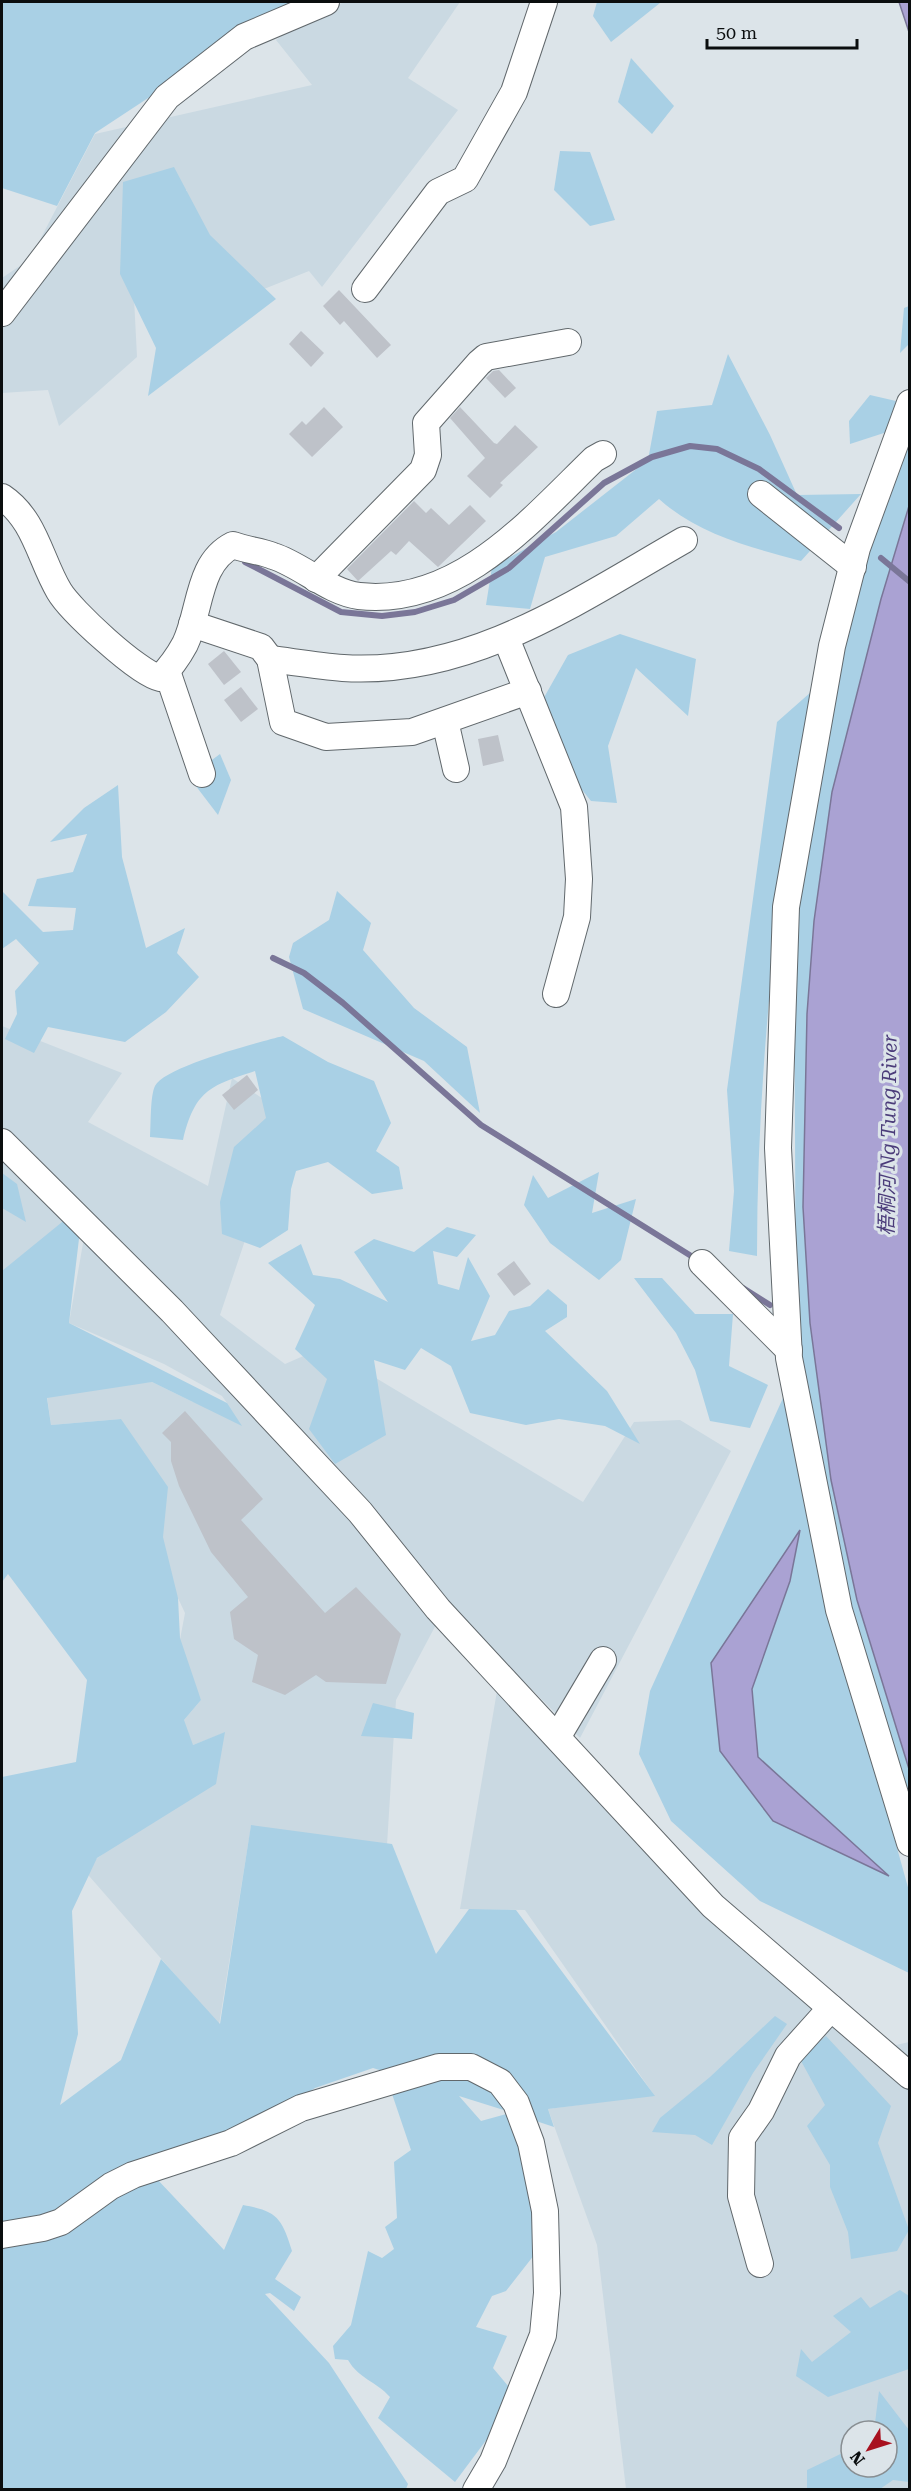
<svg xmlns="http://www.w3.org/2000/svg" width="911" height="2491" viewBox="0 0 911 2491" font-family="'Roboto Serif','Noto Sans SC',serif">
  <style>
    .built { fill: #cad9e2; fill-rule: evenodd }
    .green { fill: #a9d0e5; fill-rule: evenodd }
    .water { fill: #aaa2d3; stroke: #7a7698; stroke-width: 1.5 }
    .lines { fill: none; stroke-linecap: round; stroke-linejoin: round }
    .stream { stroke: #7a7698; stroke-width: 6 }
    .building { fill: #bec2c9 }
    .minor-casing { stroke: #61686c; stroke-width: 28 }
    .minor { stroke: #fff; stroke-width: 26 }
    .labels { text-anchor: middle; stroke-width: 6; stroke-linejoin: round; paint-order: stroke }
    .water-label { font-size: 20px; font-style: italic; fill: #4b3c7a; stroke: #dce4e9 }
  </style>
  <rect width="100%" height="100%" fill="#dce4e9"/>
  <g class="built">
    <path d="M 344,2 L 460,2 L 408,78 L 458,110 L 322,287 L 309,271 L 234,301 L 176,295 L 187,190 L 129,200 L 137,357 L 59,426 L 48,390 L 2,393 L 2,278 L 30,259 L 95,134 L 312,85 L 276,40 L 301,22 Z"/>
    <path d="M 2,1026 L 122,1073 L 88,1122 L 208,1186 L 232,1078 L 287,1115 L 220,1315 L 285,1364 L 324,1347 L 583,1502 L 634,1422 L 680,1420 L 731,1451 L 580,1738 L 447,1604 L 396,1700 L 387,1845 L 251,1826 L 219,2025 L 83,1869 L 204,1778 L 224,1733 L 193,1745 L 178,1727 L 201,1700 L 178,1650 L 185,1613 L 152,1543 L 121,1419 L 51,1425 L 46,1389 L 152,1382 L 193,1402 L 227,1403 L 222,1396 L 164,1364 L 69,1323 L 88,1215 L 2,1273 Z"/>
    <path d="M 497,1691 L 714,1924 L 870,2051 L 909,2042 L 909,2489 L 626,2489 L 597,2245 L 548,2109 L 654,2095 L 525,1910 L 460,1909 ZM 851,2431 L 887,2431 L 887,2467 L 851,2467 Z"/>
  </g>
  <g class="green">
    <path d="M 2,2 L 294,2 L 95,133 L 57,206 L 2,188 Z"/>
    <path d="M 597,2 L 660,2 L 660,3 L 611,42 L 593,16 Z"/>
    <path d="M 631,58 L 674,106 L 652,134 L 618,102 Z"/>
    <path d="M 560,151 L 590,152 L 615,220 L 590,226 L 554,190 Z"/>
    <path d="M 174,167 L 210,235 L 276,299 L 148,396 L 156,348 L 120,274 L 123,182 Z"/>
    <path d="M 909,306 L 909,344 L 900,353 L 904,308 Z"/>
    <path d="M 728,354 L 770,435 L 797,495 L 861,494 L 801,561 C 750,547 699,535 659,499 L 616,536 L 545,557 L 530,609 L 486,605 L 492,567 L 556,532 L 648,460 L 657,411 L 712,405 Z"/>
    <path d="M 870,395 L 896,401 L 887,432 L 850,444 L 849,421 Z"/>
    <path d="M 909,425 L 909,506 L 881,599 L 832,792 L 814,921 L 807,1014 L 803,1207 L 810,1323 L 831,1480 L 857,1600 L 909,1769 L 909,1811 L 842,1580 L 796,1345 L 794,915 L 839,639 Z"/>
    <path d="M 620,634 L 696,659 L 688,716 L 636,668 L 608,746 L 617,803 L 591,801 L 529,724 L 568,655 Z"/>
    <path d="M 811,692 C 778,878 757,1067 757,1256 L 729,1251 L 734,1191 L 727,1090 L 777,722 Z"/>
    <path d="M 220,754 L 231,780 L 218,815 L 189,777 Z"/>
    <path d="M 118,785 L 122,857 L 146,948 L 185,928 L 177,953 L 199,977 L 166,1012 L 125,1042 L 48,1027 L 34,1053 L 5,1039 L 17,1014 L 15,991 L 39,963 L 16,939 L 2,949 L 2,891 L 43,932 L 73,930 L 76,908 L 28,906 L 37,879 L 73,872 L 87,834 L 50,842 L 84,808 Z"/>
    <path d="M 337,891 L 371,923 L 363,950 L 414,1008 L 467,1047 L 480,1113 L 424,1061 L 303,1009 L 289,957 L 293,943 L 329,920 Z"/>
    <path d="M 283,1036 L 328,1062 L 374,1081 L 391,1123 L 376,1151 L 399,1167 L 403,1189 L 372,1194 L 328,1162 L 296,1171 L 291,1189 L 288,1230 L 260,1248 L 222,1234 L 220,1202 L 234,1147 L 266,1118 L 255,1071 C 209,1086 195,1091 183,1140 L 150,1137 C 151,1125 150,1096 155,1086 C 165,1066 260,1042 283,1036 Z"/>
    <path d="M 599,1172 L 592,1213 L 636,1199 L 621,1260 L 599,1280 L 550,1243 L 524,1205 L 533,1175 L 548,1198 Z"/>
    <path d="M 2,1173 L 17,1184 L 26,1222 L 2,1208 Z"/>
    <path d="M 83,1205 L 69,1323 L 227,1403 L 242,1426 L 152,1382 L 47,1398 L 51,1425 L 121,1419 L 168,1487 L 163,1537 L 178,1598 L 180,1638 L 201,1700 L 184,1720 L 193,1745 L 225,1732 L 216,1784 L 97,1858 L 72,1911 L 78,2034 L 60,2105 L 121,2060 L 161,1959 L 220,2024 L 251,1825 L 392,1844 L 436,1954 L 469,1909 L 516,1910 L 655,2096 L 548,2109 L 554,2127 L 512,2113 L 530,2173 L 538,2250 L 506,2291 L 492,2296 L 476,2327 L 507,2336 L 493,2368 L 514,2393 L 493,2431 L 455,2482 L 378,2418 L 390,2397 C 376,2381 359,2379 348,2360 L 335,2359 L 333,2346 L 351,2325 L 368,2251 L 382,2258 L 394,2249 L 385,2227 L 397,2218 L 394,2162 L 411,2150 L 390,2088 L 414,2081 L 373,2068 L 315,2088 L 231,2143 L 156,2178 L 224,2250 L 243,2205 C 277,2211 282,2218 292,2251 L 275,2279 L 301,2297 L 294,2311 L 270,2293 L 265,2294 L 329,2363 L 408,2484 L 406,2489 L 2,2489 L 2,1777 L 76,1762 L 87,1680 L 8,1574 L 2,1582 L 2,1271 ZM 459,2096 L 510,2112 L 510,2113 L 481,2121 Z"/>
    <path d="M 447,1227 L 476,1235 L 457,1257 L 433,1251 L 438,1284 L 459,1290 L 468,1257 L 490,1296 L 471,1341 L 495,1335 L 509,1311 L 530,1306 L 548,1289 L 567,1305 L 567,1317 L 545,1331 L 607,1391 L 640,1444 L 605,1426 L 559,1419 L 526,1425 L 470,1413 L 451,1366 L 421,1348 L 405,1370 L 374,1360 L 386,1435 L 335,1464 L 309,1429 L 327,1379 L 295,1349 L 315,1305 L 268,1263 L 301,1244 L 313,1275 L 340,1279 L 388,1302 L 354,1252 L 374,1239 L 414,1252 Z"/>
    <path d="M 634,1278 L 662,1278 L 695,1314 L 733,1314 L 729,1366 L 768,1385 L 750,1428 L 710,1421 L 695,1370 L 676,1333 Z"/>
    <path d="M 783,1398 L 866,1737 L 909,1891 L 909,1973 L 760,1901 L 671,1821 L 639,1754 L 650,1691 Z"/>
    <path d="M 373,1703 L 414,1713 L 412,1739 L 361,1736 Z"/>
    <path d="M 775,2016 L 787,2024 L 753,2073 L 712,2145 L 695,2135 L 652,2132 L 660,2118 L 710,2077 Z"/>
    <path d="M 826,2036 L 891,2106 L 878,2143 L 909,2230 L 897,2251 L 851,2259 L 848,2232 L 830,2187 L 830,2165 L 807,2126 L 825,2105 L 800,2059 Z"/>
    <path d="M 900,2290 L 909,2296 L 909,2369 L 828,2397 L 796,2376 L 801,2349 L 812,2362 L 851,2332 L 833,2316 L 861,2297 L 870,2308 Z"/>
    <path d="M 879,2391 L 909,2430 L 909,2482 L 893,2480 L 880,2489 L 807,2489 L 807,2470 L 851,2449 L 851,2467 L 887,2467 L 887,2431 L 874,2431 Z"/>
  </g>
  <g class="water">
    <path d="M 899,2 L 909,2 L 909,32 Z"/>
    <path d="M 909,506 L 909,1769 L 857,1600 L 831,1480 L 810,1323 L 803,1207 L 807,1014 L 814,921 L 832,792 L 881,599 Z"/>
    <path d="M 800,1530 L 790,1581 L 752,1689 L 758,1757 L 889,1876 L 773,1821 L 720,1751 L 711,1663 Z"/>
  </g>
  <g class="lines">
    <g class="stream">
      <path d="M 881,558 L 910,582"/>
      <path d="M 245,562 L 341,612 L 382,616 L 415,612 L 454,600 L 509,568 L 604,483 L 652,457 L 690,446 L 717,449 L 759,469 L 839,528"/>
      <path d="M 273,958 L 304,973 L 343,1003 L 481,1125 L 696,1259"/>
      <path d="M 743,1288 L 770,1305"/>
    </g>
  </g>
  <g class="building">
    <path d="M 339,290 L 391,345 L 377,358 L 344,321 L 340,325 L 323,306 Z"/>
    <path d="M 301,331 L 324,353 L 311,367 L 289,344 Z"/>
    <path d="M 499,370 L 516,388 L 505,398 L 486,378 L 493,371 Z"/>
    <path d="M 324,407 L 343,427 L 312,457 L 289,434 L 302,421 L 306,425 Z"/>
    <path d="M 460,407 L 494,443 L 497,444 L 515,425 L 538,447 L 500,483 L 503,485 L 490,498 L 467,476 L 485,458 L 450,418 Z"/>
    <path d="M 414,501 L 426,513 L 431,508 L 449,525 L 470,505 L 486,521 L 438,567 L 409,541 L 396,555 L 391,551 L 358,581 L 347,569 Z"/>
    <path d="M 224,651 L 241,672 L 224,685 L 208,664 Z"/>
    <path d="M 241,687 L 258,709 L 241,722 L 224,700 Z"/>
    <path d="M 498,735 L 504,761 L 483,766 L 478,739 Z"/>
    <path d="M 247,1075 L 258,1090 L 234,1110 L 222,1095 Z"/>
    <path d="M 514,1261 L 531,1284 L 514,1296 L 497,1274 Z"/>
    <path d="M 185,1411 L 263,1499 L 241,1520 L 325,1613 L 356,1587 L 401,1634 L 386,1684 L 326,1682 L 316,1675 L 285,1695 L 252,1682 L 258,1655 L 234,1639 L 230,1612 L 248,1597 L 211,1552 L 179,1486 L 171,1461 L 171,1442 L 162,1433 Z"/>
  </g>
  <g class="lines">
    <g class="minor-casing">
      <g id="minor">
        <path d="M 365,289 L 438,192 L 465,179 L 514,92 L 544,2"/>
        <path d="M 2,313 L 167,97 L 244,37 L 326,2"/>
        <path d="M 910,403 L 857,548 L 832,646 L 786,907 L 778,1148 L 789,1358 L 839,1610 L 910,1843"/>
        <path d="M 761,494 L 853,567"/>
        <path d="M 2,497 C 35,519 40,559 59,591 C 70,610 139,674 160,678 C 170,668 178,657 185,644 C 201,611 197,563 233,545 C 246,550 260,551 273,556 C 302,565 328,592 359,596 C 458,607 531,520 594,459 L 603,454"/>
        <path d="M 316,579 L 423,470 L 428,455 L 426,423 L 479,363 L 486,357 L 568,342"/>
        <path d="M 192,624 L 261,647 L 270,659 L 283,722 L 326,737 L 412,732 L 528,691"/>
        <path d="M 506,638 L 574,807 L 579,879 L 577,917 L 556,994"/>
        <path d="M 270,659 C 294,662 319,666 343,668 C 471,676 579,600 684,540"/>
        <path d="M 167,671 L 202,774"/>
        <path d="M 445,721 L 456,769"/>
        <path d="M 2,1142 L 172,1311 L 360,1512 L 438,1609 L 713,1906 L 910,2076"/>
        <path d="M 702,1263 L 789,1350"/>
        <path d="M 558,1736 L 603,1660"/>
        <path d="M 2,2235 L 43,2228 L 61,2222 L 111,2186 L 133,2175 L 231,2143 L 301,2108 L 439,2067 L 471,2067 L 500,2082 L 516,2103 L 531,2143 L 545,2211 L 547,2293 L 543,2335 L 493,2461 L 476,2490"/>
        <path d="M 760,2264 L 741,2196 L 742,2138 L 761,2111 L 788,2056 L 831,2008"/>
      </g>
    </g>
    <use href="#minor" class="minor"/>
  </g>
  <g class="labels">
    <g class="water-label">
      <text transform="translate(888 1135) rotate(-89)" y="7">梧桐河 Ng Tung River</text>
    </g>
  </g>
  <rect width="911" height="2491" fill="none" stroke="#0b0e0f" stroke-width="6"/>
  <g transform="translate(869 2449) rotate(232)"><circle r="28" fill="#dce4e9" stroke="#888e92" stroke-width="1.5"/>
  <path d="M0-4.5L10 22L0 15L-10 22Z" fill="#a8111f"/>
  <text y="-9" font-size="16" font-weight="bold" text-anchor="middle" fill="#0b0e0f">N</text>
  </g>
  <path d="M707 39v9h150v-9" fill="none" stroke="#0b0e0f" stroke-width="3"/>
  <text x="716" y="39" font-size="18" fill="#0b0e0f" stroke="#dce4e9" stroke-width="4.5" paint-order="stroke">50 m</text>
</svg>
